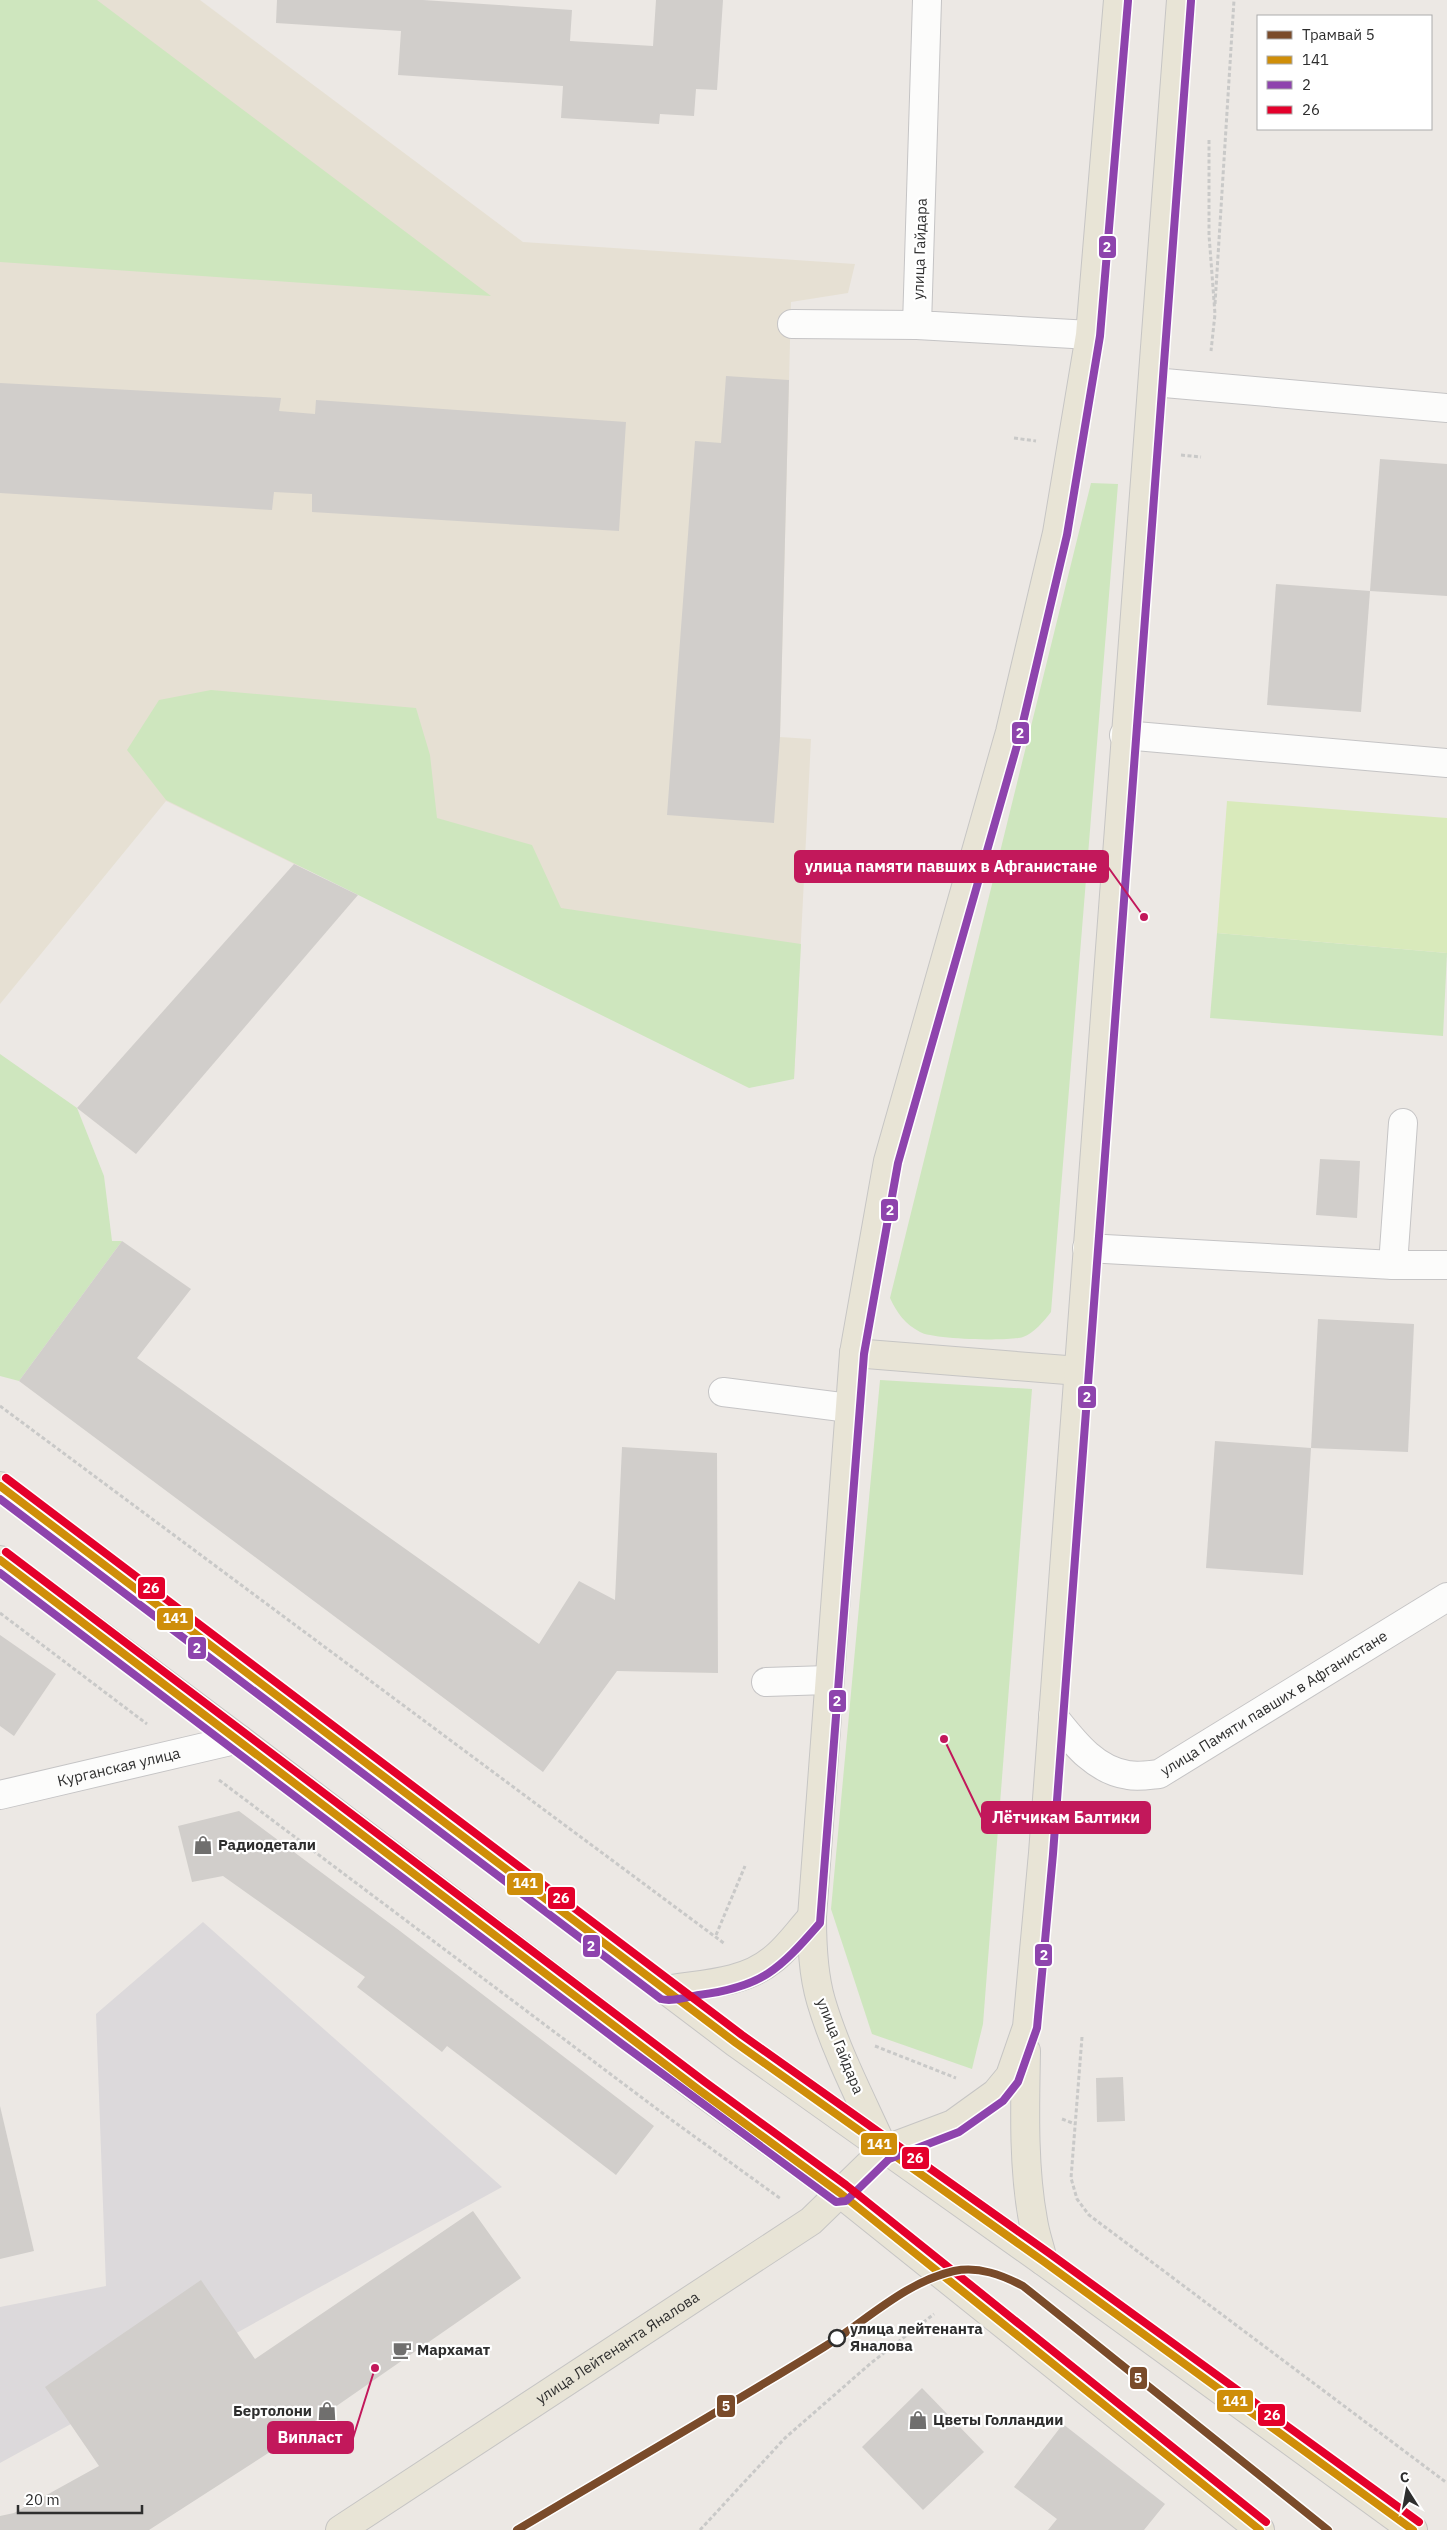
<svg xmlns="http://www.w3.org/2000/svg" width="1447" height="2530" viewBox="0 0 1447 2530" font-family="'IBM Plex Sans',sans-serif">
  <style>
    .industrial { fill: #dcd9db }
    .education { fill: #e6e0d3 }
    .green { fill: #cee6be }
    .pitch { fill: #d9eabb }
    .building { fill: #d1cecb }
    .lines { fill: none; stroke-linecap: round; stroke-linejoin: round }
    .minor-casing { stroke: #c5c4c5; stroke-width: 30 }
    .major-casing { stroke: #c6c5c4; stroke-width: 30 }
    .path { stroke: #c9c9c8; stroke-width: 3; stroke-dasharray: 4 2.5; stroke-linecap: butt }
    .minor { stroke: #fcfcfb; stroke-width: 28 }
    .major { stroke: #e8e4d6; stroke-width: 28 }
    .bus-1-casing { stroke: #fff; stroke-width: 11 }
    .bus-2-casing { stroke: #fff; stroke-width: 11 }
    .bus-3-casing { stroke: #fff; stroke-width: 11 }
    .bus-1 { stroke: #cf8e09; stroke-width: 8 }
    .bus-2 { stroke: #8e44ad; stroke-width: 8 }
    .bus-3 { stroke: #e4002b; stroke-width: 8 }
    .tram-1-casing { stroke: #fff; stroke-width: 11 }
    .tram-1 { stroke: #7a4b2a; stroke-width: 8 }
    .stop-dot { fill: #fff; stroke: #2e2e2e; stroke-width: 2.5 }
    .labels { text-anchor: middle; stroke-width: 4.5; stroke-linejoin: round; paint-order: stroke }
    .street-label { font-size: 15px; fill: #2e2e2e; stroke: #fff }
    .poi-label { font-size: 15px; font-weight: bold; fill: #2e2e2e; stroke: #fff; text-anchor: start }
    .stop-label { font-size: 15px; font-weight: bold; fill: #2e2e2e; stroke: #fff; text-anchor: start }
    .leader { fill: none; stroke: #c2185b; stroke-width: 2 }
    .callout-dot { fill: #c2185b; stroke: #fff; stroke-width: 2 }
    .callout { fill: #c2185b; stroke: #c2185b; stroke-width: 2 }
    .callout-label { font-size: 16px; text-anchor: middle; font-weight: bold; fill: #fff }
    .line-badge { stroke: #fff; stroke-width: 2 }
    .badge-label { font-size: 14px; text-anchor: middle; font-weight: bold; fill: #fff }
  </style>
  <rect width="100%" height="100%" fill="#ece8e4"/>
  <path class="industrial" d="M 203,1922 L 502,2187 L 0,2463 L 0,2307 L 106,2286 L 96,2014 Z"/>
  <path class="education" d="M 0,0 L 200,0 L 523,242 L 855,264 L 848,293 L 791,302 L 780,737 L 811,739 L 794,1079 L 294,864 L 166,801 L 0,1004 Z"/>
  <g class="green">
    <path d="M 0,0 L 97,0 L 491,296 L 0,262 Z"/>
    <path d="M 1091,483 L 1118,484 L 1051,1312 C 1044,1321 1034,1333 1023,1337 C 1009,1342 931,1339 920,1332 C 905,1324 897,1313 890,1298 Z"/>
    <path d="M 211,690 L 416,708 L 430,755 L 437,818 L 532,845 L 561,908 L 801,944 L 794,1079 L 749,1088 L 166,800 L 127,750 L 159,700 Z"/>
    <path d="M 1217,933 L 1447,953 L 1443,1036 L 1210,1018 Z"/>
    <path d="M 0,1054 L 77,1108 L 104,1176 L 112,1241 L 122,1241 L 19,1381 L 0,1376 Z"/>
    <path d="M 880,1380 L 1032,1389 L 983,2024 L 972,2069 L 872,2034 L 831,1909 Z"/>
  </g>
  <path class="pitch" d="M 1227,801 L 1447,818 L 1447,953 L 1217,933 Z"/>
  <g class="building">
    <path d="M 277,0 L 423,0 L 572,10 L 570,41 L 653,46 L 656,0 L 723,0 L 717,90 L 696,89 L 694,116 L 660,114 L 659,124 L 561,118 L 563,86 L 398,75 L 401,31 L 276,23 Z"/>
    <path d="M 726,376 L 789,380 L 780,737 L 774,823 L 667,815 L 695,441 L 721,443 Z"/>
    <path d="M 0,383 L 281,398 L 279,411 L 315,414 L 316,400 L 626,422 L 619,531 L 312,512 L 312,494 L 274,492 L 272,510 L 0,493 Z"/>
    <path d="M 1380,459 L 1447,464 L 1447,596 L 1370,591 Z"/>
    <path d="M 1276,584 L 1370,591 L 1361,712 L 1267,705 Z"/>
    <path d="M 294,864 L 358,895 L 136,1154 L 77,1108 Z"/>
    <path d="M 1320,1159 L 1360,1161 L 1357,1218 L 1316,1215 Z"/>
    <path d="M 122,1241 L 191,1289 L 137,1358 L 539,1644 L 579,1581 L 615,1600 L 622,1447 L 717,1453 L 718,1673 L 617,1671 L 543,1772 L 19,1381 Z"/>
    <path d="M 1318,1319 L 1414,1324 L 1408,1452 L 1311,1448 Z"/>
    <path d="M 1215,1441 L 1311,1448 L 1303,1575 L 1206,1568 Z"/>
    <path d="M 0,1635 L 56,1674 L 14,1736 L 0,1726 Z"/>
    <path d="M 239,1811 L 400,1931 L 654,2126 L 616,2175 L 447,2046 L 442,2052 L 357,1987 L 365,1977 L 223,1876 L 192,1882 L 178,1826 Z"/>
    <path d="M 1123,2077 L 1125,2121 L 1097,2122 L 1096,2078 Z"/>
    <path d="M 0,2106 L 34,2251 L 0,2259 Z"/>
    <path d="M 473,2211 L 521,2278 L 276,2448 L 149,2530 L 0,2530 L 0,2516 L 14,2513 L 99,2466 L 45,2387 L 201,2280 L 255,2359 Z"/>
    <path d="M 922,2388 L 984,2452 L 923,2510 L 862,2447 Z"/>
    <path d="M 1063,2424 L 1165,2504 L 1144,2530 L 1048,2530 L 1057,2519 L 1014,2487 Z"/>
  </g>
  <g class="lines">
    <g class="minor-casing">
      <g id="minor">
        <path d="M 927,0 L 917,325 L 1090,335"/>
        <path d="M 792,324 L 917,325"/>
        <path d="M 1153,382 L 1447,408"/>
        <path d="M 1124,735 L 1447,763"/>
        <path d="M 1087,1248 L 1393,1265 L 1403,1123"/>
        <path d="M 1393,1265 L 1447,1265"/>
        <path d="M 723,1392 L 849,1408"/>
        <path d="M 766,1682 L 828,1680"/>
        <path id="s1" d="M 1053,1716 C 1073,1741 1094,1770 1128,1775 C 1138,1777 1149,1775 1159,1774 L 1447,1597"/>
        <path id="s2" d="M 0,1795 L 239,1739"/>
      </g>
    </g>
    <g class="major-casing">
      <g id="major">
        <path d="M 854,1353 L 1079,1371"/>
        <path d="M 0,1486 L 736,2043 L 1043,2261 L 1413,2530"/>
        <path d="M 0,1560 L 239,1739 L 699,2090 L 840,2193 L 1260,2530"/>
        <path d="M 665,1990 C 700,1984 743,1984 772,1960 C 787,1949 799,1931 812,1917"/>
        <path d="M 1026,2051 C 1025,2105 1023,2167 1033,2220 C 1035,2234 1040,2247 1043,2261"/>
        <path d="M 884,2150 C 862,2101 836,2052 821,2001 C 813,1974 812,1945 812,1917 L 854,1353 L 888,1161 L 1010,732 L 1057,533 L 1090,335 L 1118,0"/>
        <path id="s3" d="M 340,2530 L 811,2221 L 884,2150 L 953,2124 L 996,2093 L 1010,2076 L 1027,2027 L 1043,1853 C 1089,1235 1134,618 1181,0"/>
      </g>
    </g>
    <g class="path">
      <path d="M 1209,140 L 1209,235 L 1215,314 L 1211,351"/>
      <path d="M 1215,304 L 1234,0"/>
      <path d="M 1014,438 L 1036,441"/>
      <path d="M 1181,455 L 1201,457"/>
      <path d="M 0,1406 L 725,1944"/>
      <path d="M 0,1613 L 147,1724"/>
      <path d="M 219,1780 L 673,2121 L 781,2199"/>
      <path d="M 716,1935 L 745,1866"/>
      <path d="M 1082,2037 L 1071,2178 L 1077,2199 L 1089,2215 L 1447,2483"/>
      <path d="M 875,2046 L 956,2078"/>
      <path d="M 1062,2119 L 1075,2124"/>
      <path d="M 700,2530 L 785,2438 L 871,2363 L 934,2314"/>
    </g>
    <use href="#minor" class="minor"/>
    <use href="#major" class="major"/>
    <g class="bus-1-casing">
      <g id="bus-1">
        <path d="M 0,1486 L 736,2043 L 1043,2261 L 1413,2530"/>
        <path d="M 0,1560 L 699,2090 L 840,2193 L 1260,2530"/>
      </g>
    </g>
    <g class="bus-2-casing">
      <g id="bus-2">
        <path d="M 0,1499 L 661,1999 C 672,2002 687,1997 699,1995 C 762,1987 779,1970 820,1923 L 864,1354 L 898,1163 L 1020,735 L 1067,535 L 1100,336 L 1128,1"/>
        <path d="M 0,1573 L 622,2044 L 836,2202 L 846,2201 L 889,2159 L 959,2132 L 1003,2101 L 1018,2082 L 1037,2028 L 1053,1854 L 1191,1"/>
      </g>
    </g>
    <g class="bus-3-casing">
      <g id="bus-3">
        <path d="M 6,1478 L 742,2035 L 1049,2253 L 1419,2522"/>
        <path d="M 6,1552 L 705,2082 L 846,2185 L 1266,2522"/>
      </g>
    </g>
    <use href="#bus-1" class="bus-1"/>
    <use href="#bus-2" class="bus-2"/>
    <use href="#bus-3" class="bus-3"/>
    <g class="tram-1-casing">
      <path id="tram-1" d="M 517,2530 C 619,2469 722,2410 824,2347 C 865,2322 905,2282 954,2271 C 979,2266 1002,2275 1023,2286 L 1328,2530"/>
    </g>
    <use href="#tram-1" class="tram-1"/>
  </g>
  <defs>
    <g id="shop-bare" transform="scale(1.5)"><path d="M-5-2.5h2.3a2.7 3.5 0 0 1 5.4 0H5L5.5 6h-11ZM-1.5-2.5h3a1.5 2.3 0 0 0-3 0Z" fill="#706f6e" stroke="#fff" stroke-width="2.5" paint-order="stroke"/></g>
    <g id="cafe-bare" transform="scale(1.5)"><path d="M-5.5-4.5H6V0H3Q3 3.5 0 3.5H-2.5Q-5.5 3.5-5.5 0ZM3-3.2v2h1.7v-2ZM-6 4.5H4V6H-6Z" fill="#706f6e" stroke="#fff" stroke-width="2.5" paint-order="stroke"/></g>
  </defs>
  <g fill-rule="evenodd">
    <use href="#shop-bare" x="203" y="1845"/>
    <use href="#cafe-bare" x="402" y="2350"/>
    <use href="#shop-bare" x="327" y="2411"/>
    <use href="#shop-bare" x="918" y="2420"/>
  </g>
  <circle class="stop-dot" cx="837" cy="2338" r="8"/>
  <g class="labels">
    <g class="street-label">
      <text transform="translate(920 249) rotate(-88)" y="5">улица Гайдара</text>
      <text dy="5" stroke="none"><textPath href="#s1" startOffset="264">улица Памяти павших в Афганистане</textPath></text>
      <text dy="5" stroke="none"><textPath href="#s2" startOffset="122">Курганская улица</textPath></text>
      <text transform="translate(840 2046) rotate(68)" y="5">улица Гайдара</text>
      <text dy="5" stroke="none"><textPath href="#s3" startOffset="332">улица Лейтенанта Яналова</textPath></text>
    </g>
    <g class="poi-label">
      <text x="218" y="1850">Радиодетали</text>
      <text x="417" y="2355">Мархамат</text>
      <text x="312" y="2416" text-anchor="end">Бертолони</text>
      <text x="933" y="2425">Цветы Голландии</text>
    </g>
    <g class="stop-label">
      <text x="850" y="2334">улица лейтенанта<tspan x="850" dy="17">Яналова</tspan></text>
    </g>
  </g>
  <path class="leader" d="M1144 917L1108 867M944 1739L982 1818M375 2368L353 2438"/>
  <g class="callout-dot">
    <circle cx="1144" cy="917" r="5"/>
    <circle cx="944" cy="1739" r="5"/>
    <circle cx="375" cy="2368" r="5"/>
  </g>
  <g class="callout">
    <rect x="795" y="851" width="313" height="31" rx="5"/>
    <rect x="982" y="1802" width="168" height="31" rx="5"/>
    <rect x="268" y="2422" width="85" height="31" rx="5"/>
  </g>
  <g class="callout-label">
    <text x="951" y="872">улица памяти павших в Афганистане</text>
    <text x="1066" y="1823">Лётчикам Балтики</text>
    <text x="310" y="2443">Випласт</text>
  </g>
  <g class="line-badge">
    <rect x="1098" y="235" width="19" height="24" rx="5" fill="#8e44ad"/>
    <rect x="1011" y="721" width="19" height="24" rx="5" fill="#8e44ad"/>
    <rect x="880" y="1198" width="19" height="24" rx="5" fill="#8e44ad"/>
    <rect x="1077" y="1385" width="20" height="24" rx="5" fill="#8e44ad"/>
    <rect x="137" y="1576" width="29" height="24" rx="5" fill="#e4002b"/>
    <rect x="156" y="1607" width="38" height="24" rx="5" fill="#cf8e09"/>
    <rect x="187" y="1636" width="20" height="24" rx="5" fill="#8e44ad"/>
    <rect x="828" y="1689" width="19" height="24" rx="5" fill="#8e44ad"/>
    <rect x="506" y="1872" width="38" height="24" rx="5" fill="#cf8e09"/>
    <rect x="547" y="1886" width="29" height="24" rx="5" fill="#e4002b"/>
    <rect x="582" y="1934" width="19" height="24" rx="5" fill="#8e44ad"/>
    <rect x="1034" y="1943" width="19" height="24" rx="5" fill="#8e44ad"/>
    <rect x="860" y="2132" width="38" height="24" rx="5" fill="#cf8e09"/>
    <rect x="901" y="2146" width="29" height="24" rx="5" fill="#e4002b"/>
    <rect x="1129" y="2366" width="19" height="24" rx="5" fill="#7a4b2a"/>
    <rect x="1216" y="2389" width="38" height="24" rx="5" fill="#cf8e09"/>
    <rect x="716" y="2394" width="20" height="24" rx="5" fill="#7a4b2a"/>
    <rect x="1257" y="2403" width="29" height="24" rx="5" fill="#e4002b"/>
  </g>
  <g class="badge-label">
    <text x="1107" y="252">2</text>
    <text x="1020" y="738">2</text>
    <text x="890" y="1215">2</text>
    <text x="1087" y="1402">2</text>
    <text x="151" y="1593">26</text>
    <text x="175" y="1623">141</text>
    <text x="197" y="1653">2</text>
    <text x="837" y="1706">2</text>
    <text x="525" y="1888">141</text>
    <text x="561" y="1903">26</text>
    <text x="591" y="1951">2</text>
    <text x="1044" y="1960">2</text>
    <text x="879" y="2149">141</text>
    <text x="915" y="2163">26</text>
    <text x="1138" y="2383">5</text>
    <text x="1235" y="2406">141</text>
    <text x="726" y="2411">5</text>
    <text x="1272" y="2420">26</text>
  </g>
  <rect x="1257" y="15" width="175" height="115" fill="#ffffff" stroke="#ababab"/>
  <rect x="1267" y="31" width="25" height="8" fill="#7a4b2a" stroke="#ababab"/>
  <text x="1302" y="40" font-size="15" fill="#2e2e2e">Трамвай 5</text>
  <rect x="1267" y="56" width="25" height="8" fill="#cf8e09" stroke="#ababab"/>
  <text x="1302" y="65" font-size="15" fill="#2e2e2e">141</text>
  <rect x="1267" y="81" width="25" height="8" fill="#8e44ad" stroke="#ababab"/>
  <text x="1302" y="90" font-size="15" fill="#2e2e2e">2</text>
  <rect x="1267" y="106" width="25" height="8" fill="#e4002b" stroke="#ababab"/>
  <text x="1302" y="115" font-size="15" fill="#2e2e2e">26</text>
  <g transform="translate(1407 2490) rotate(349)" stroke="#ffffff" stroke-width="4" paint-order="stroke">
  <path d="M0-4L9 19L0 12L-9 19Z" fill="#2e2e2e"/>
  <text y="-8" font-size="14" font-weight="bold" text-anchor="middle" fill="#2e2e2e">С</text>
  </g>
  <path d="M18 2505v8h124v-8" fill="none" stroke="#2e2e2e" stroke-width="2.5"/>
  <text x="25" y="2505" font-size="15" fill="#2e2e2e" stroke="#ffffff" stroke-width="4" paint-order="stroke">20 m</text>
</svg>
